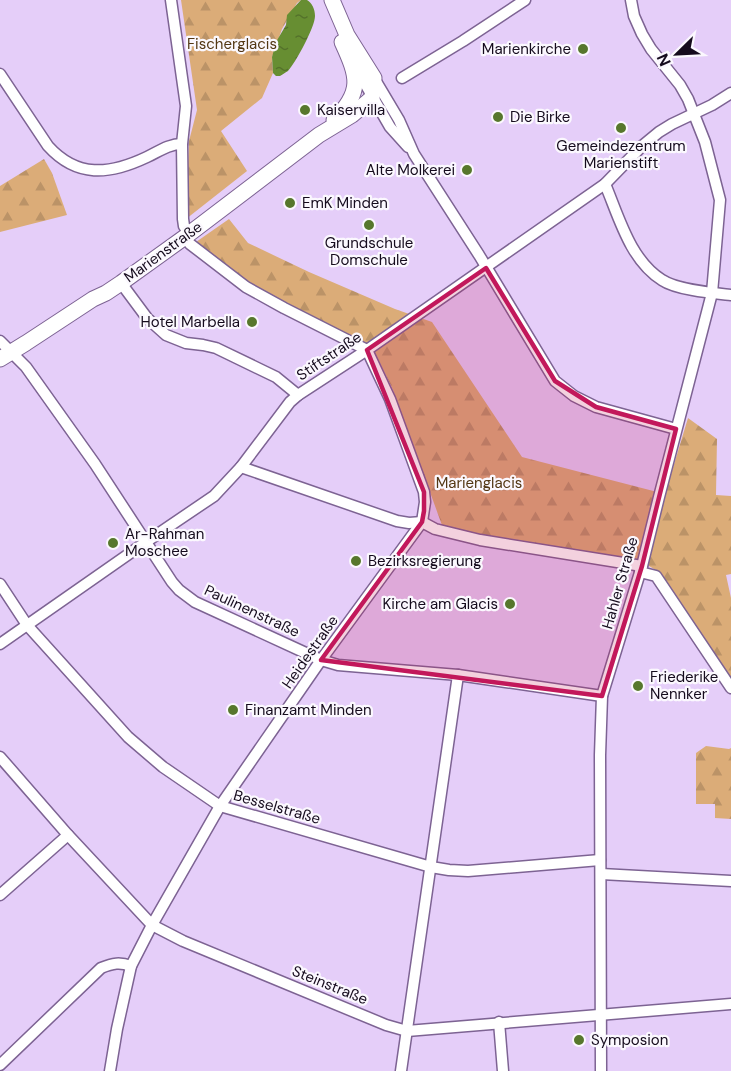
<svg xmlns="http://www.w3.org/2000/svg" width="731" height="1071" viewBox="0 0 731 1071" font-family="'DM Sans',sans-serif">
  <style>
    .forest { fill: url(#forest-firs) }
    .water { fill: url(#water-ripples) }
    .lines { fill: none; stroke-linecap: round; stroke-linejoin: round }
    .street-casing { stroke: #7d6393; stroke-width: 13 }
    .secondary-casing { stroke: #7d6393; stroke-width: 17 }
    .street { stroke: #fff; stroke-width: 10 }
    .secondary { stroke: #fff; stroke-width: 15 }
    .marked { fill: #c2185b; fill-opacity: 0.2; stroke: #c2185b; stroke-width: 4.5; stroke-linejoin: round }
    .poi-dot { fill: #57772d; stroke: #fbf8fe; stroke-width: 2 }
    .labels { text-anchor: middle; stroke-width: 4.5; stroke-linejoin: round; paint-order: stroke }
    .park-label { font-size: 15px; fill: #533714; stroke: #fbf8fe }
    .poi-label { font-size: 15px; fill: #150b1d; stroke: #fbf8fe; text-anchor: start }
    .street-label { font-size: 15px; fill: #150b1d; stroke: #fbf8fe }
  </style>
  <defs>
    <pattern id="forest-firs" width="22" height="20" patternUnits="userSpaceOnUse" patternTransform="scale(1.5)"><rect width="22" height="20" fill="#dbac78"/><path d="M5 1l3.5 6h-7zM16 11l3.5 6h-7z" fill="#bb9367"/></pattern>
    <pattern id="water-ripples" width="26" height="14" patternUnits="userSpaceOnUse" patternTransform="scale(1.5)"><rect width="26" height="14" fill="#678e32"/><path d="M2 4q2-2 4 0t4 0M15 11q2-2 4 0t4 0" fill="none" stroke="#54722a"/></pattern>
  </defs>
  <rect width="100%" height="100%" fill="#e5cef9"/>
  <g class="forest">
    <path d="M 181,0 L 301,0 L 297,3 L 282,29 L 272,57 L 273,73 L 262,98 L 221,131 L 247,171 L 186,219 L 189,141 L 197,110 Z"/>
    <path d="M 44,159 L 52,173 L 67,215 L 0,232 L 0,186 Z"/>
    <path d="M 229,219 L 248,243 L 309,272 L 395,309 L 432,322 L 522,457 L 665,494 L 688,418 L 717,439 L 716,495 L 731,496 L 731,574 L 726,575 L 731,598 L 731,687 L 659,572 L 649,566 L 443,528 L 393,390 L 379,361 L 367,350 L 250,286 L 196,242 Z"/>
    <path d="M 706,746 L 729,749 L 731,748 L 731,819 L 715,818 L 715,804 L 696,804 L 696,753 Z"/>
  </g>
  <path class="water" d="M 301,0 L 307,0 C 312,3 315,9 315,16 C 315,27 296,62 288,71 C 285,73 283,74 280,76 L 276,76 L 273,73 L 272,57 L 276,42 L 286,25 L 287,15 Z"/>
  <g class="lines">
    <g class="street-casing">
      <g id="street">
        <path d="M 171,0 L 186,106 L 182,144 L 183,219 L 184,226 L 189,233"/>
        <path d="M 355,68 L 360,75 L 390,127 L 408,147"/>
        <path d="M 0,74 L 48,146 C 77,178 109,175 147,157 C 158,152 168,144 182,144"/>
        <path d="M 374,78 L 399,120 L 414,154 L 479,255 L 555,381 L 574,396 L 596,407 L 676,429"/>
        <path d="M 402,78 L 463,41 L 525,0"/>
        <path d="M 605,184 C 619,217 630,260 662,280 C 677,290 713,293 731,295"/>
        <path d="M 121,283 L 147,318 L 166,335 L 186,343 L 203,345 L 216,348 L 276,377 L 298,395"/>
        <path d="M 0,341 L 26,367 L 95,464 L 172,582 L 179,590 L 195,602 L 321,660 L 338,665 L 458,675 L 602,696"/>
        <path d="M 241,467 L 397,521 L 409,523 L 422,522"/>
        <path d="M 422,522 L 435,529 L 480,540 L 642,566"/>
        <path d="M 640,572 L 656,576 L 731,688"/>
        <path d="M 0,584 L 27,625 L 128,737 L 163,767 L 220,806 L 431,867 L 449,870 L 468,871 L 600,860"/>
        <path d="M 0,644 L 146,542 L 214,496 L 241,467 L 290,402 L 298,395 L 367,350 L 605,184 L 642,146 L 659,132 L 672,124 L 712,105 L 731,93"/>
        <path d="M 0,757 L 68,835 L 152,925 L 183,941 L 386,1025 L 407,1031 L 731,1004"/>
        <path d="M 601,874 L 731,881"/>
        <path d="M 0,895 L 68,835"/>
        <path d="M 499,1022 L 503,1071"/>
        <path d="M 0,1065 L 101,968 C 113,963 120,962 131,966"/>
        <path d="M 110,1071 L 117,1029 L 131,966 L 152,925 L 220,806 L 321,660 L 422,522 L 425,502 L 424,492 L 390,399 L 367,350 L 284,308 L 246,287 L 190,244 L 185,237"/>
        <path d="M 401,1071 L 458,675"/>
        <path d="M 601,1071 L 600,755 L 602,696 L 642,566 L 659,497 L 712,293 L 720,200 L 705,142 L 688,99 L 680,85 L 651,49 L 642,34 L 634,16 L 631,0"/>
      </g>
    </g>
    <g class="secondary-casing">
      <g id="secondary">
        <path d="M 334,120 C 363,91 358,77 342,42"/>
        <path d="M 0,359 L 26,343 L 93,299 L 106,293 L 121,283 L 185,237 L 319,135 L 352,115 L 372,98 L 374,78 L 347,35 L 332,0"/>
      </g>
    </g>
    <use href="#street" class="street"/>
    <use href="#secondary" class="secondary"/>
  </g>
  <path class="marked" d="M 486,268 L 555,381 L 596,407 L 676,429 L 642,566 L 602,696 L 321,660 L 422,522 L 424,511 L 424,492 L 367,350 Z"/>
  <g class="poi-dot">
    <circle cx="583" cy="49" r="6"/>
    <circle cx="305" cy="110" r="6"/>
    <circle cx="498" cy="117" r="6"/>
    <circle cx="621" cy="128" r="6"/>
    <circle cx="467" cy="170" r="6"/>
    <circle cx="290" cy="203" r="6"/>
    <circle cx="369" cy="225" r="6"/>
    <circle cx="252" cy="322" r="6"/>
    <circle cx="113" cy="543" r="6"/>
    <circle cx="356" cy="561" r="6"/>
    <circle cx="510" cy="604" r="6"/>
    <circle cx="638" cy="686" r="6"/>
    <circle cx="233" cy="710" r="6"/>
    <circle cx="579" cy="1040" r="6"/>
  </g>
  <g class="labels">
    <g class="park-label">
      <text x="232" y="49">Fischerglacis</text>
      <text x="479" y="488">Marienglacis</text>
    </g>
    <g class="poi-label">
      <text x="571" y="54" text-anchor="end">Marienkirche</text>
      <text x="317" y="115">Kaiservilla</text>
      <text x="510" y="122">Die Birke</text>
      <text x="621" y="151" text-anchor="middle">Gemeindezentrum<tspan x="621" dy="17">Marienstift</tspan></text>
      <text x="455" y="175" text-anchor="end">Alte Molkerei</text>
      <text x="302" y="208">EmK Minden</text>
      <text x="369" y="248" text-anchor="middle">Grundschule<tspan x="369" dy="17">Domschule</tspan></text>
      <text x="240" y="327" text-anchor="end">Hotel Marbella</text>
      <text x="125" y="539">Ar-Rahman<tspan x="125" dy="17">Moschee</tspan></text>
      <text x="368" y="566">Bezirksregierung</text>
      <text x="498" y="609" text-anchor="end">Kirche am Glacis</text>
      <text x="650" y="682">Friederike<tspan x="650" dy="17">Nennker</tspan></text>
      <text x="245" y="715">Finanzamt Minden</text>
      <text x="591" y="1045">Symposion</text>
    </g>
    <g class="street-label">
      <text transform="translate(163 252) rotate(-36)" y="5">Marienstraße</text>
      <text transform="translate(329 356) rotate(-34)" y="5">Stiftstraße</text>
      <text transform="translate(620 583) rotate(-74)" y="5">Hahler Straße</text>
      <text transform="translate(252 611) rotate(25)" y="5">Paulinenstraße</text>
      <text transform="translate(310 652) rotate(-55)" y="5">Heidestraße</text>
      <text transform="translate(277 807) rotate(16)" y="5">Besselstraße</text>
      <text transform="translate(330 985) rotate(22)" y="5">Steinstraße</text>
    </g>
  </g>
  <g transform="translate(677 54) rotate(246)" stroke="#fbf8fe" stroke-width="4.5" paint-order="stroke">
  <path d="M0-4.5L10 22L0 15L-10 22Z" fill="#150b1d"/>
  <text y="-9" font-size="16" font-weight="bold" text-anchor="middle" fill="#150b1d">N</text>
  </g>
</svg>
